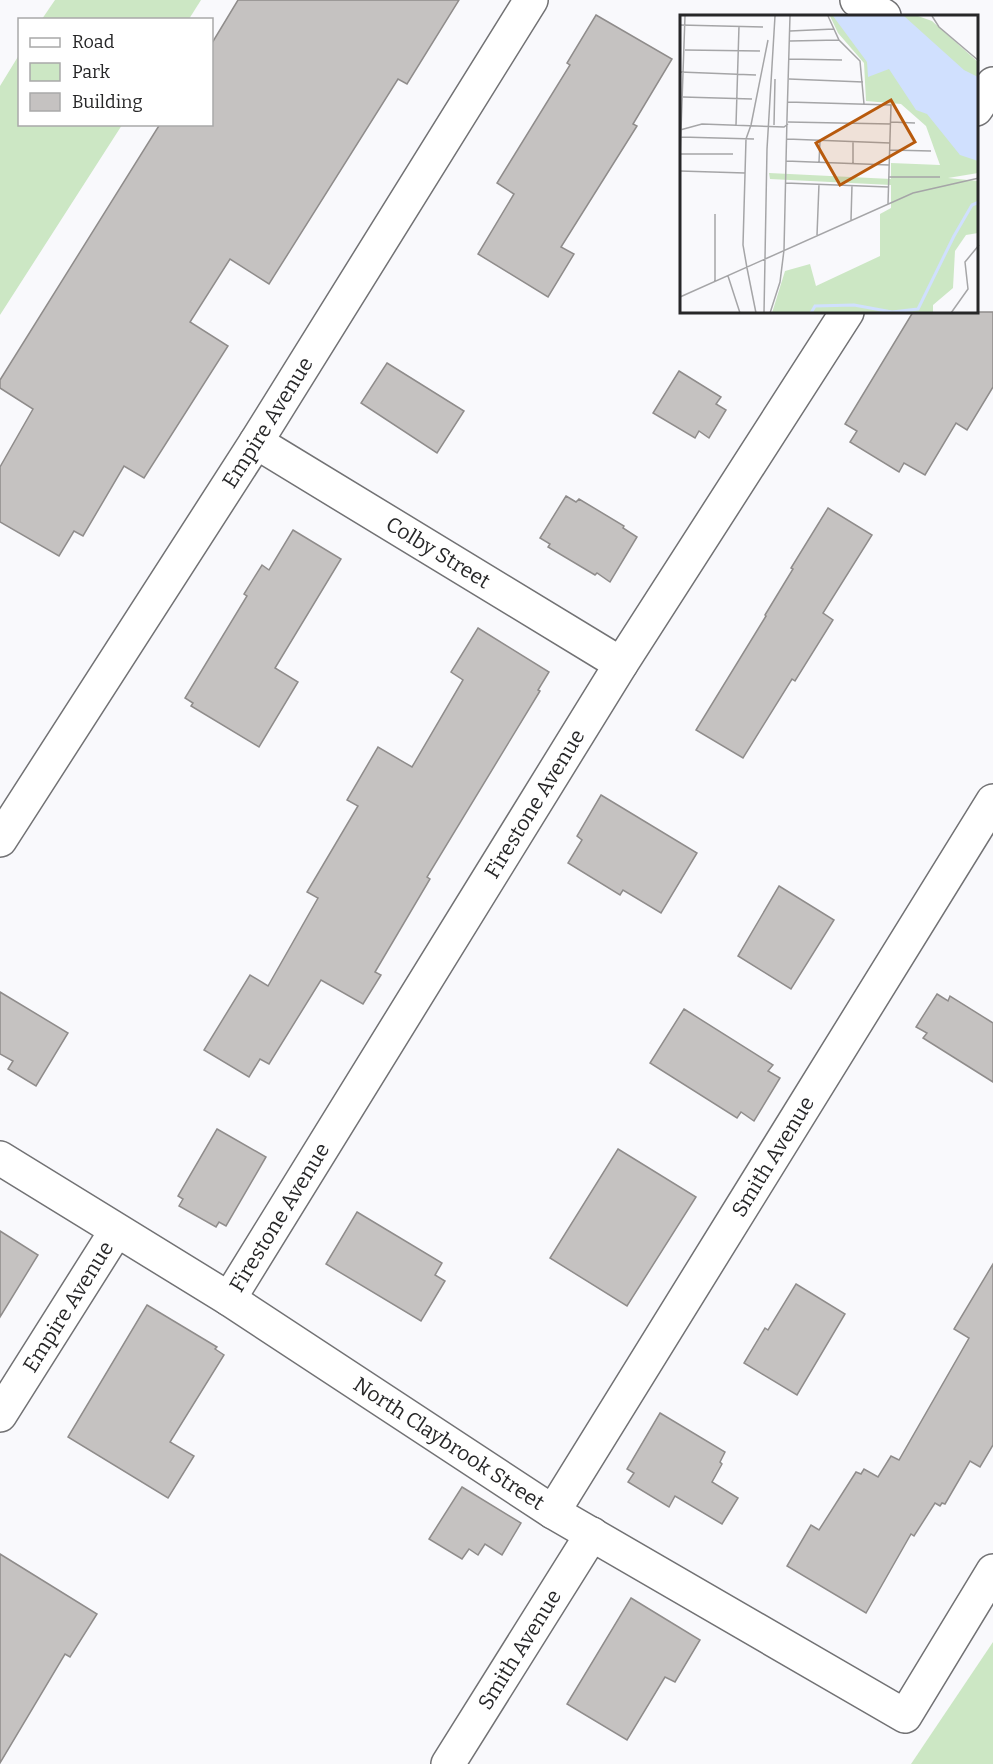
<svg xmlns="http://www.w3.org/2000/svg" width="993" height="1764" viewBox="0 0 993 1764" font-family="Bitter,serif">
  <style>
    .green { fill: #cce7c4 }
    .building { fill: #c5c2c1; stroke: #8f8c8b; stroke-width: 1.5 }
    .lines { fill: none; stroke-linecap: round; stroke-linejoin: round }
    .street-casing { stroke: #727274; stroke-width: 36 }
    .street { stroke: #fff; stroke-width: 33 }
    .labels { text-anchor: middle; stroke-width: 4.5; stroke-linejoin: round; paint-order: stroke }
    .street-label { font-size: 21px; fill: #272728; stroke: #fff }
    .inset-river { fill: none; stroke: #d0e0fe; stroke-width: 3 }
    .inset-road { fill: none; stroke: #a5a5a7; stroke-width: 1.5 }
    .view { fill: #b85a0d; fill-opacity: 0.15; stroke: #b85a0d; stroke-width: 3 }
    .inset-edge { fill: none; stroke: #272728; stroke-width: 3 }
  </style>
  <rect width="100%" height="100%" fill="#f9f9fc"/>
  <g class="green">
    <path d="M 55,0 L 201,0 L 189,19 L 42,19 Z"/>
    <path d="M 19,55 L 20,124 L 122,125 L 0,315 L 0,86 Z"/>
    <path d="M 993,1642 L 993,1764 L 911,1764 Z"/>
  </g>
  <g class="building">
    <path d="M 238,0 L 459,0 L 407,84 L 398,79 L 269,284 L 230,259 L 190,322 L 228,346 L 144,478 L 124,466 L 83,536 L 74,531 L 59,556 L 0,522 L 0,467 L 33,409 L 0,388 L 0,380 L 160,124 L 212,124 L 212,43 Z"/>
    <path d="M 596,15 L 672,59 L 633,124 L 637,126 L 561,247 L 574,254 L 548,297 L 478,254 L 514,194 L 497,183 L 570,65 L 567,63 Z"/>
    <path d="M 913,312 L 993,312 L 993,387 L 967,430 L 956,423 L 925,475 L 904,463 L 899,472 L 850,442 L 857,431 L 845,424 Z"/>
    <path d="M 387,363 L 464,411 L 437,453 L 361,403 Z"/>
    <path d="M 679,371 L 721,397 L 716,404 L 726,410 L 709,438 L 699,431 L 695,438 L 653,413 Z"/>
    <path d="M 566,496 L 576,502 L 579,499 L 624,526 L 623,528 L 637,537 L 610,582 L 597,573 L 595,575 L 548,547 L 550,544 L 540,538 Z"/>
    <path d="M 828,508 L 872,535 L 823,613 L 833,620 L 795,681 L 792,679 L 743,758 L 696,730 L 766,616 L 765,615 L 793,569 L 791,568 Z"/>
    <path d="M 293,530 L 341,559 L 275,668 L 298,682 L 259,747 L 191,706 L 193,703 L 185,698 L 247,596 L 244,594 L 262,565 L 269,570 Z"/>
    <path d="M 478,628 L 549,672 L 538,690 L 540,691 L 427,877 L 430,879 L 375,972 L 381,975 L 363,1004 L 321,980 L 269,1064 L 260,1059 L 249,1077 L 204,1050 L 250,975 L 268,986 L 318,898 L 307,892 L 358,806 L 347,800 L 378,747 L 412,767 L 463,680 L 451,672 Z"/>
    <path d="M 601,795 L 697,853 L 661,913 L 623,890 L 620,895 L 568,863 L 582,840 L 577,836 Z"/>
    <path d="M 779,886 L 834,920 L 791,989 L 738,956 Z"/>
    <path d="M 0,992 L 68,1033 L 36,1086 L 8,1069 L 13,1061 L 0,1054 Z"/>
    <path d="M 937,994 L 948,1001 L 950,996 L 993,1023 L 993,1082 L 923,1038 L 927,1033 L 916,1027 Z"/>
    <path d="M 684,1009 L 773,1065 L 768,1071 L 780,1078 L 754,1121 L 741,1112 L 737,1118 L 650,1063 Z"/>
    <path d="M 217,1129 L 266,1157 L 226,1226 L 219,1222 L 216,1227 L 179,1206 L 183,1199 L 178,1196 Z"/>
    <path d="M 618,1149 L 696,1197 L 627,1306 L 550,1258 Z"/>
    <path d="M 357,1212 L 442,1263 L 435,1275 L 445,1281 L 421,1321 L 326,1264 Z"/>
    <path d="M 0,1231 L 38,1255 L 0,1317 Z"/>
    <path d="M 993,1264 L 993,1445 L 980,1467 L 970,1461 L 945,1504 L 942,1503 L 940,1506 L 935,1503 L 914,1536 L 911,1534 L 866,1613 L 787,1566 L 811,1525 L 819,1530 L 856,1472 L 861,1474 L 864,1469 L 878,1477 L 891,1456 L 899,1460 L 969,1338 L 954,1329 Z"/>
    <path d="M 796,1284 L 845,1314 L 797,1395 L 744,1363 L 765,1328 L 768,1330 Z"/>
    <path d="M 147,1305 L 217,1347 L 215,1349 L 224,1355 L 170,1442 L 194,1456 L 168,1498 L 68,1437 Z"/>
    <path d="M 660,1413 L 725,1452 L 720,1462 L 722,1464 L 712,1482 L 738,1498 L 722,1524 L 675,1496 L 669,1507 L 628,1482 L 634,1473 L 627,1469 Z"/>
    <path d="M 462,1487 L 521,1523 L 502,1555 L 485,1544 L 478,1555 L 469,1549 L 462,1559 L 429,1539 Z"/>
    <path d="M 0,1554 L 97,1614 L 70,1657 L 65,1654 L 0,1763 Z"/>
    <path d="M 631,1598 L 700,1640 L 675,1682 L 665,1677 L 627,1740 L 567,1704 Z"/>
  </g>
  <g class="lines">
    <g class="street-casing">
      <g id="street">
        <path d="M 857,0 L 884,16"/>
        <path d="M 976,109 L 993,84"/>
        <path id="s1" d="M 256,442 L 621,664"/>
        <path id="s2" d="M 0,840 L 256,442 L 531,0"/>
        <path id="s3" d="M 0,1158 L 229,1299 L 553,1512 L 905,1716 L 993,1571"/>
        <path id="s4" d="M 229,1299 L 621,664 L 847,312"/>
        <path id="s5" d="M 0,1415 L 116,1231"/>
        <path id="s6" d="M 553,1512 L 993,801"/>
        <path id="s7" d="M 448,1764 L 592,1534"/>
      </g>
    </g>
    <use href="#street" class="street"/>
  </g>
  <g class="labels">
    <g class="street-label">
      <text dy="7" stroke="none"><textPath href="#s2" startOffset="496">Empire Avenue</textPath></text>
      <text dy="7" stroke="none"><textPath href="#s1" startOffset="213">Colby Street</textPath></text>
      <text dy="7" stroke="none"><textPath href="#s4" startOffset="582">Firestone Avenue</textPath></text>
      <text dy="7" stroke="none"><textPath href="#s6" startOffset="418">Smith Avenue</textPath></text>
      <text dy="7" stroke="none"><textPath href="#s4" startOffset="96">Firestone Avenue</textPath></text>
      <text dy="7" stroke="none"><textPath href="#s5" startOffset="128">Empire Avenue</textPath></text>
      <text dy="7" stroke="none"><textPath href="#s3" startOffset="532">North Claybrook Street</textPath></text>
      <text dy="7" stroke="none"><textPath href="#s7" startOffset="135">Smith Avenue</textPath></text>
    </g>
  </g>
  <g transform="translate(680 15)">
    <rect width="298" height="298" fill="#f9f9fc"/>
    <path d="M 150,1 L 238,1 L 252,6 L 298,47 L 298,158 L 268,163 L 298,166 L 298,218 L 286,220 L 275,236 L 273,273 L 253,290 L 253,298 L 92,298 L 105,256 L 130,249 L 136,271 L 200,241 L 200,199 L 211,193 L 211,170 L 90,164 L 89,158 L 211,164 L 211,148 L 260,150 L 246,111 L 221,89 L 186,86 L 184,48 L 158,18 Z" fill="#cce7c4"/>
    <path d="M 153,1 L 224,1 L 284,55 L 298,62 L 298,146 L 280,140 L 247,99 L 236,95 L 209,54 L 188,62 L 187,47 Z" fill="#d0e0fe"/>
    <path class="inset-river" d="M 131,298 L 135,291 L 174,290 L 212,297 L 238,294 L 274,221 L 292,190 L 299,187"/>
    <path class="inset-road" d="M 148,1 L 159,25 L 180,46 L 184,89M 252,1 L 259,12 L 299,46M 0,10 L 83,12M 110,16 L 154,14M 110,26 L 159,25M 5,35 L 80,36M 109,44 L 162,45M 0,57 L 76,60M 109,64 L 183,67M 3,82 L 72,84M 108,87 L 211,90 L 208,189M 107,103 L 110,1M 108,107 L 211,109M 211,107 L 235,108M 56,110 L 59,11M 71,110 L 88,25M 94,110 L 95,64M 0,115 L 22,109 L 104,112 L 108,109M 1,122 L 74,124M 107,124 L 210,128M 210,135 L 251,136M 0,139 L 53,139M 0,144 L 5,1M 106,146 L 209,150M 139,147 L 140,126M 173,148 L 173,127M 0,156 L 65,158M 209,162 L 260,162M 105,168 L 208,172M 35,199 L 35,266M 171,205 L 172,170M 137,220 L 139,169M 104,235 L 107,103M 67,253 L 63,230 L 66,124 L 71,110M 67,253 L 76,298M 48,261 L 60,298M 0,282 L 233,178 L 299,163M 84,298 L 87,134 L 95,1M 90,298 L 100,267 L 104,235M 271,298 L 288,274 L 285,247 L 299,230"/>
    <path class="view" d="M 211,85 L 235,127 L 160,170 L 136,128 Z"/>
    <rect width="298" height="298" class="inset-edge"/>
  </g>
  <rect x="18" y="18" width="195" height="108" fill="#ffffff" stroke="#a9a9a9" stroke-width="1.5"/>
  <rect x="30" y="38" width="30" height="9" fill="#ffffff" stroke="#a9a9a9" stroke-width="1.5"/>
  <text x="72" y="48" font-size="18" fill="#272728">Road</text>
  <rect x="30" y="63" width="30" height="18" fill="#cce7c4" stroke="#a9a9a9" stroke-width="1.5"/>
  <text x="72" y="78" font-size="18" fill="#272728">Park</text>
  <rect x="30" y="93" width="30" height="18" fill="#c5c2c1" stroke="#a9a9a9" stroke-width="1.5"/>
  <text x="72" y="108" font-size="18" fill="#272728">Building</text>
</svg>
